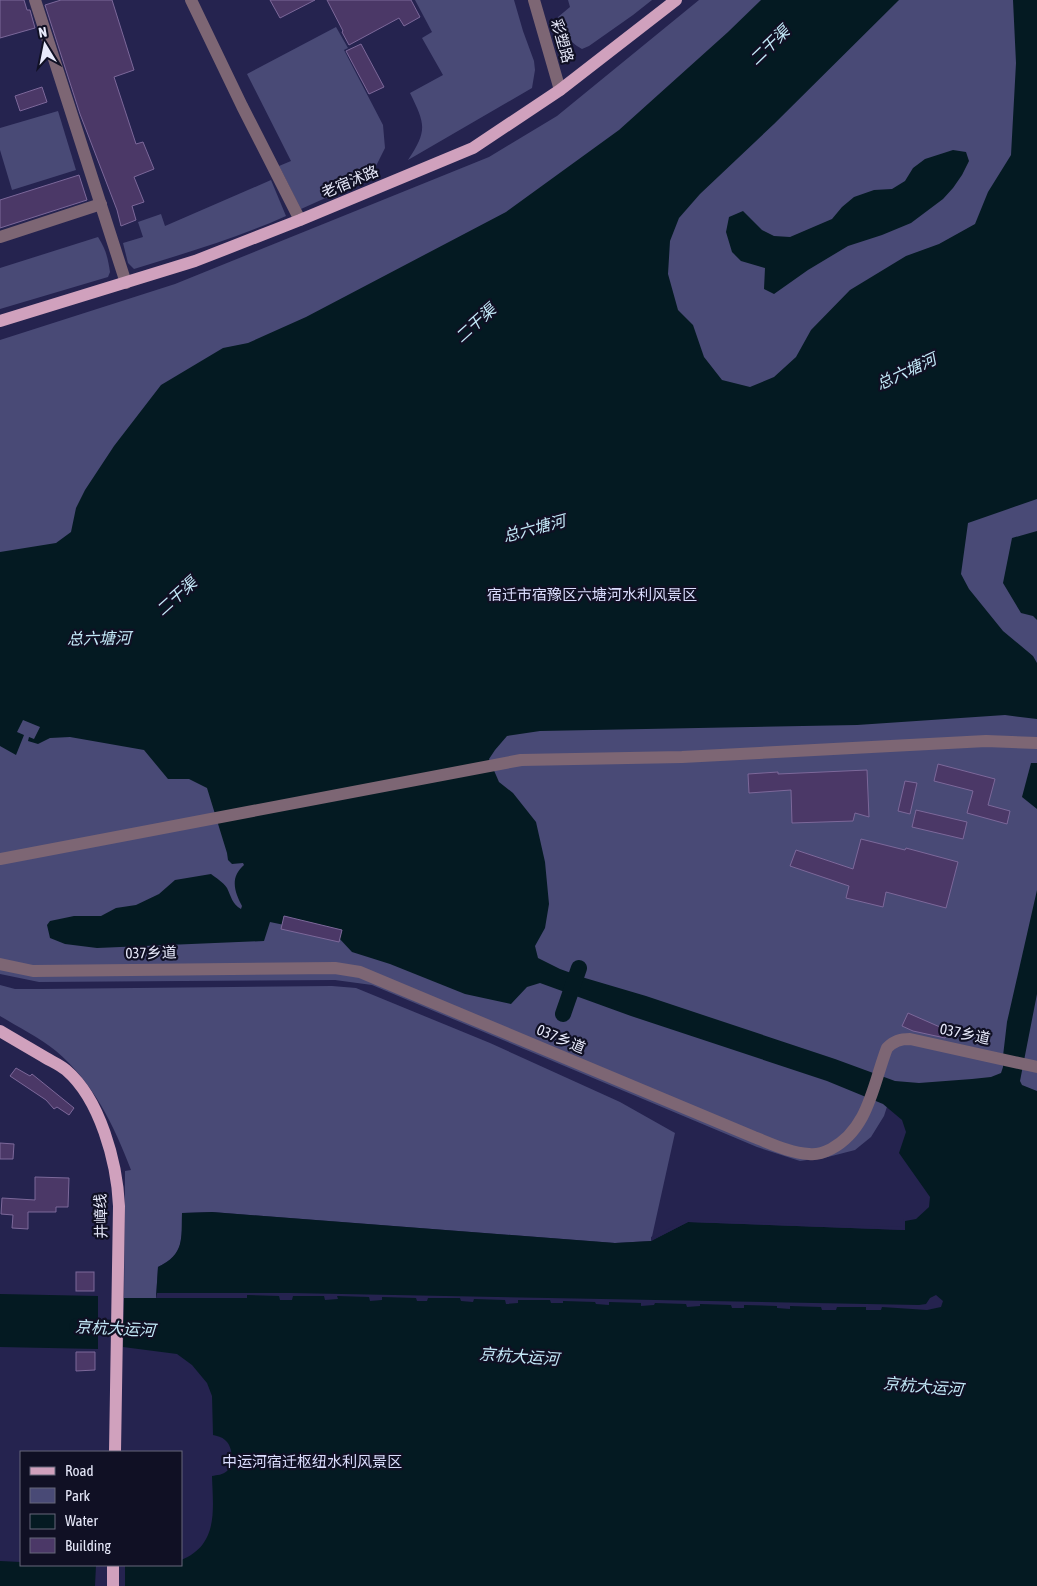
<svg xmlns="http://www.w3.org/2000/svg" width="1037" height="1586" viewBox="0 0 1037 1586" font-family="'Asap Condensed','Noto Sans SC',sans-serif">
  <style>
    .green { fill: #494a76 }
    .water { fill: #041a22 }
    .pier { fill: #25234f }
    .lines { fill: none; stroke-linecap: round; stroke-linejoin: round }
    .canal { stroke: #041a22; stroke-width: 16 }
    .building { fill: #4b3867; stroke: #7c689a }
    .minor { stroke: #7d6674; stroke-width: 12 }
    .major { stroke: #d0a1bd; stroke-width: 12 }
    .labels { text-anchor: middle; stroke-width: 4.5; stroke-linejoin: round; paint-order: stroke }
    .street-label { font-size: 15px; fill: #e7e9fa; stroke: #101024 }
    .park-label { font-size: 15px; fill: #daddfd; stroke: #101024 }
    .water-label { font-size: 16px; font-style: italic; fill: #c3e9f8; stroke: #101024 }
  </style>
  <rect width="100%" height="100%" fill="#25234f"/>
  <g class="green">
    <path d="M 415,0 L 514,0 L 523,31 L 534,61 L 535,70 L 532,88 L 408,160 C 428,130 425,124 410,93 L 443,75 L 422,38 L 432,32 Z"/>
    <path d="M 568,0 L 652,0 L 633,15 L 589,46 L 582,49 C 566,40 565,32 558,17 L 570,7 Z"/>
    <path d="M 699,0 L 1037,0 L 1037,1112 L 895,1082 L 884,1116 L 871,1137 L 855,1150 L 828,1157 L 800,1161 L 757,1147 L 372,985 L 335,980 L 39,982 L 0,974 L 0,340 L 175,284 L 489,157 L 557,116 Z"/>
    <path d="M 336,27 L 348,48 L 344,50 L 383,125 L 385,148 L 370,178 L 301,209 L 279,166 L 291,161 L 247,74 Z"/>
    <path d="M 58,111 L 76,170 L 12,190 L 0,150 L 0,128 Z"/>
    <path d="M 271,180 L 286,216 C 237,238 186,253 134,269 L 128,263 L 123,243 L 143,237 L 138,222 L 161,214 L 165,226 Z"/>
    <path d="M 98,237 C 106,249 108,259 110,272 L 108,277 L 0,309 L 0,268 Z"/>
    <path d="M 0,985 L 15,989 L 40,989 L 332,986 L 356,988 L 490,1043 L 620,1102 L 675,1133 L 651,1241 L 615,1243 L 212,1212 L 183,1213 C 181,1239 185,1254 158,1267 L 156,1298 L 124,1298 L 125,1171 L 131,1170 C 114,1125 93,1082 56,1051 C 39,1037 18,1027 0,1016 Z"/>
  </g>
  <g class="water">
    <path d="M 761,0 L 899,0 L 774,124 L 700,194 L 679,218 L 670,241 L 668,274 L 678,310 L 693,325 L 704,357 L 722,380 L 750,387 L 774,377 L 796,357 L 811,330 L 850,290 L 906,256 L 939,244 L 975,224 L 988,192 L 1011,155 L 1016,63 L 1013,0 L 1037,0 L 1037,499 L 968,523 L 961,574 L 969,589 L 1003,631 L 1033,656 L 1037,663 L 1037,719 L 1005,715 L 857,725 L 540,731 L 507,736 L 495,750 L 489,759 L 499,782 L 513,793 L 536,822 L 545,862 L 549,904 L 545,928 L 535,946 L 538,958 L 560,969 L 585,978 L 646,996 L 835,1059 L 895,1081 L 919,1083 L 972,1079 L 991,1077 L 1001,1073 L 1003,1067 L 1003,1056 L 1007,1022 L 1037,890 L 1037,994 L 1020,1081 L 1022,1085 L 1037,1091 L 1037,1586 L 125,1586 L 125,1565 L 181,1565 L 181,1560 C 219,1545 213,1509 212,1476 C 217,1475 223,1475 227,1471 C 234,1464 233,1446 225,1440 C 222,1437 217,1436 213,1435 L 212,1396 L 207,1383 L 192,1365 L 177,1354 L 123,1347 L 124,1298 L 156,1298 L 158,1267 C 185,1254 181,1239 182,1213 L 212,1212 L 615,1243 L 651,1241 L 688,1222 L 905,1230 L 905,1221 L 916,1219 L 929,1207 L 930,1197 L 899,1153 L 906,1132 L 902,1120 L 883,1104 L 827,1081 L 631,1016 L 540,983 L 527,987 L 511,1004 L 465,994 L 390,964 L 352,952 L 337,936 L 270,922 L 264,941 L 97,948 L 65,944 L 50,938 L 47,925 L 50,921 L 74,916 L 101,916 L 116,908 L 136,905 L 159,894 L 175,880 L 211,874 C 216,878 223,882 227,888 C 231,896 232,904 241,909 L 242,906 C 234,891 230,877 244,865 L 243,863 L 232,864 L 228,860 L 227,853 L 207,788 L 189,779 L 168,779 L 144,750 L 70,737 L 50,738 L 38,744 L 28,741 L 29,737 L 34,739 L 40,727 L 23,720 L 17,732 L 24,735 L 16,755 L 0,746 L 0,552 L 56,543 L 71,532 L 76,508 L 85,490 L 114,446 L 161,385 L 223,348 L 248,343 L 306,317 L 506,212 L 619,130 L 728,32 Z"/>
    <path d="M 953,150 L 966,152 L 969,161 L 962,175 L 953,188 L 943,199 L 911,223 L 882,235 L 848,246 L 808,270 L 774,294 L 764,289 L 765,268 L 741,261 L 732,252 L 726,232 L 729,217 L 743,211 L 762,230 L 774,236 L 790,237 L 832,219 L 842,207 L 854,197 L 874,190 L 892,189 L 905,181 L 913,168 L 925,159 Z"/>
    <path d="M 1037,531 L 1037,620 L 1033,616 L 1021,613 L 1003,583 L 1012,538 Z"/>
    <path d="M 1031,763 L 1037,763 L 1037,809 L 1022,797 Z"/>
    <path d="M 0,1294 L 98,1296 L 98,1349 L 0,1347 Z"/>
    <path d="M 0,1561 L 21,1562 L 21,1565 L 96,1565 L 95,1586 L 0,1586 Z"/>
  </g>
  <g class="pier">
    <path d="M 903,1219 L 905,1230 L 688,1222 L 651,1241 L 651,1237 L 688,1220 L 903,1227 Z"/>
    <path d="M 157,1293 L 291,1293 L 919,1305 L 926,1304 L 930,1298 L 936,1295 L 943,1301 L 941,1307 L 927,1310 L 882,1307 L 881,1310 L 866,1310 L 866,1307 L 837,1307 L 836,1310 L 822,1310 L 821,1307 L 790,1306 L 790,1309 L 777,1308 L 777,1306 L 744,1305 L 744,1308 L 732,1308 L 731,1305 L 700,1304 L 700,1306 L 687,1307 L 686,1304 L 655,1303 L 654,1305 L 641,1306 L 641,1303 L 609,1302 L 609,1305 L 596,1304 L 595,1302 L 563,1301 L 563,1303 L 551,1303 L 550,1300 L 518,1300 L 518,1303 L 506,1304 L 505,1300 L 474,1299 L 473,1302 L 461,1301 L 460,1298 L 428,1298 L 427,1301 L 417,1301 L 416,1298 L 382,1297 L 382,1300 L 370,1301 L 369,1297 L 337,1296 L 338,1299 L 325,1300 L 324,1296 L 293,1296 L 292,1300 L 280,1300 L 279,1296 L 247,1295 L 247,1298 L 156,1298 Z"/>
  </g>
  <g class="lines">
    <g class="canal">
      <path d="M 563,1014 L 579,968"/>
      <path d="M 77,1326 L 133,1329"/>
    </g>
  </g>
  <g class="building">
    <path d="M 0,0 L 24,0 L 27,10 L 30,10 L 35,28 L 0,38 Z"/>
    <path d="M 61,0 L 112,0 L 134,70 L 114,77 L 136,144 L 143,142 L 154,169 L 134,177 L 144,202 L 132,206 L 136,220 L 121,226 L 117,210 L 80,114 L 45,5 Z"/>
    <path d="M 270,0 L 315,0 L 280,18 Z"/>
    <path d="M 327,0 L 411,0 L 420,17 L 404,26 L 399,18 L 349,45 L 342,32 L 343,31 Z"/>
    <path d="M 361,44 L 384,87 L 369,94 L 346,51 Z"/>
    <path d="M 42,87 L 47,102 L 20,111 L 15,96 Z"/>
    <path d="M 79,175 L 87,200 L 0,228 L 0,200 Z"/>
    <path d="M 938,764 L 995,779 L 988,805 L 1010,811 L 1007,824 L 967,813 L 973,791 L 934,781 Z"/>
    <path d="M 867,770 L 869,817 L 855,813 L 853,821 L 792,823 L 791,790 L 749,793 L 748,774 L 778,772 L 778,774 Z"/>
    <path d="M 905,781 L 917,783 L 910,814 L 898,811 Z"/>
    <path d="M 916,810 L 967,822 L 963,839 L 912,827 Z"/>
    <path d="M 861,839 L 905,850 L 906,848 L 958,862 L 946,908 L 886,892 L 883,907 L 846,898 L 849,886 L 790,866 L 796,850 L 853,869 Z"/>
    <path d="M 284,916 L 342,930 L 339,942 L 281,929 Z"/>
    <path d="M 908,1013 L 949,1031 L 945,1038 L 913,1031 L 902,1026 Z"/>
    <path d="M 16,1068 L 30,1076 L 32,1074 L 74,1108 L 69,1115 L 57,1107 L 54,1109 L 46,1100 L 10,1076 Z"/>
    <path d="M 0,1143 L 14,1144 L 13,1159 L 0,1159 Z"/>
    <path d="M 35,1177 L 69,1178 L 68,1207 L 56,1207 L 56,1212 L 28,1212 L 28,1229 L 12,1228 L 13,1215 L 1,1214 L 2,1198 L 35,1200 Z"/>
    <rect x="76" y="1272" width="18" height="19"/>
    <path d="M 76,1352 L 95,1352 L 95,1370 L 76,1371 Z"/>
  </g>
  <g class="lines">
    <g class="minor">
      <path d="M 35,0 L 126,283"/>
      <path d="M 191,0 L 242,106 L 300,220"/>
      <path d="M 534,0 L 560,90"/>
      <path d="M 0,237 L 101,204"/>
      <path d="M 0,859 L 521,760 L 682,757 L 986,741 L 1037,743"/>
      <path d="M 0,964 L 33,971 L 335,968 L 360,972 L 754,1137 C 772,1144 790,1153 809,1154 C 816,1155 825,1152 831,1149 C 869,1129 873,1084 887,1048 C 894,1041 900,1039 910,1039 L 1037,1067"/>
    </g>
    <g class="major">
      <path d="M 0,321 L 195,261 L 300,220 L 473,148 L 560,90 L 676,0"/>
      <path d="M 0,1031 C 15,1040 31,1049 46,1058 C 53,1062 60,1065 66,1070 C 100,1099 117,1162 119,1206 L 115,1452"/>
      <path d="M 113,1586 L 113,1565"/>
    </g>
  </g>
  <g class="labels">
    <g class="street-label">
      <text transform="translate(562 41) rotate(74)" y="5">彩塑路</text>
      <text transform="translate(350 182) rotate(-23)" y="5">老宿沭路</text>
      <text transform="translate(151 953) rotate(-1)" y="5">037乡道</text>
      <text transform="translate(965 1034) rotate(12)" y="5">037乡道</text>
      <text transform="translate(561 1039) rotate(23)" y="5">037乡道</text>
      <text transform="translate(101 1216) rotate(-91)" y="5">井嶂线</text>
    </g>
    <g class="park-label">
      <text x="592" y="600">宿迁市宿豫区六塘河水利风景区</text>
      <text x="312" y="1467">中运河宿迁枢纽水利风景区</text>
    </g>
    <g class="water-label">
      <text transform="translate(769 45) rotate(-44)" y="6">二干渠</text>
      <text transform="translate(475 323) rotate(-42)" y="6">二干渠</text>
      <text transform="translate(906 371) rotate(-25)" y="6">总六塘河</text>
      <text transform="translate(534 528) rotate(-15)" y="6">总六塘河</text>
      <text transform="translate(176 596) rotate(-42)" y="6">二干渠</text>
      <text transform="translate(99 638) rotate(-1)" y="6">总六塘河</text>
      <text transform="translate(115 1328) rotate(3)" y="6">京杭大运河</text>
      <text transform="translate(519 1356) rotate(4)" y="6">京杭大运河</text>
      <text transform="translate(923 1386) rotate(5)" y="6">京杭大运河</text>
    </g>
  </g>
  <rect x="20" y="1451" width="162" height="115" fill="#101024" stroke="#66677a"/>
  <rect x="30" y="1467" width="25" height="8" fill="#d0a1bd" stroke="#66677a"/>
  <text x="65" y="1476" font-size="15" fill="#e7e9fa">Road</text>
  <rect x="30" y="1488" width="25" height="15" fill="#494a76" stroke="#66677a"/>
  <text x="65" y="1501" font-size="15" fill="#e7e9fa">Park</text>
  <rect x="30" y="1514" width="25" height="15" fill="#041a22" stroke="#66677a"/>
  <text x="65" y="1526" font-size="15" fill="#e7e9fa">Water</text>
  <rect x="30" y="1538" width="25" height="15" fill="#4b3867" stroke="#66677a"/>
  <text x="65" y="1551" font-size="15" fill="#e7e9fa">Building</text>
  <g transform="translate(45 45) rotate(350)" stroke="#101024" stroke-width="4" paint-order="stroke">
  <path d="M0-4L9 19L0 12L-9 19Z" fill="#e7e9fa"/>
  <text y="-8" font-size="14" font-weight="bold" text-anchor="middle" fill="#e7e9fa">N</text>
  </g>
</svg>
